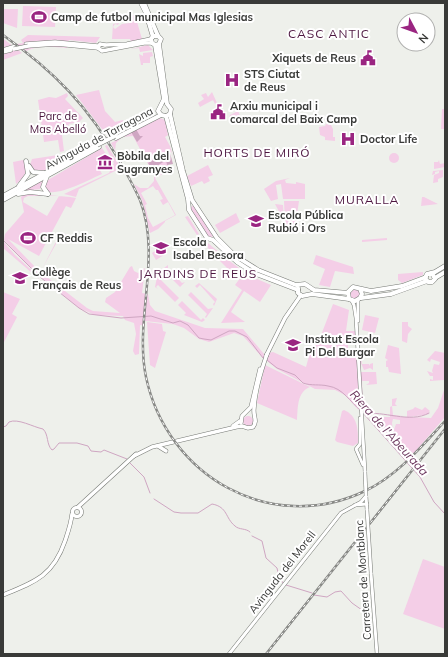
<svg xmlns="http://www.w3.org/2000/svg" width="448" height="657" viewBox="0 0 448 657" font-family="Mulish,sans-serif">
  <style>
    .green { fill: #f4cee7; fill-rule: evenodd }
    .water { fill: #cfa6c2 }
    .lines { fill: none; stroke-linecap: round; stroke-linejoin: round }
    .stream { stroke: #cfa6c2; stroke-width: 1 }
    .tertiary-casing { stroke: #777a75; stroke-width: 4 }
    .secondary-casing { stroke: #777a75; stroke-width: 4.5 }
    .primary-casing { stroke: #777a75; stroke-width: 5 }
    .tertiary { stroke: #fff; stroke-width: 3 }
    .secondary { stroke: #fff; stroke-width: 3.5 }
    .primary { stroke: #fff; stroke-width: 4 }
    .rail-casing { stroke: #888986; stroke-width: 2.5 }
    .rail { stroke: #fff; stroke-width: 1; stroke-dasharray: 3; stroke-linecap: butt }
    .tertiary-bridge-casing { stroke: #777a75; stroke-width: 4; stroke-linecap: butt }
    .secondary-bridge-casing { stroke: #777a75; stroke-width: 4.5; stroke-linecap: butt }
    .primary-bridge-casing { stroke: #777a75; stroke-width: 5; stroke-linecap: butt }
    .tertiary-bridge { stroke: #fff; stroke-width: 3 }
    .secondary-bridge { stroke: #fff; stroke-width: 3.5 }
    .primary-bridge { stroke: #fff; stroke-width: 4 }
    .labels { text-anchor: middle; stroke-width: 4; stroke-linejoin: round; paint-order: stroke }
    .poi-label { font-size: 11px; font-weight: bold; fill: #393a38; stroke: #fff; text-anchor: start }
    .park-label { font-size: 11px; fill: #48163c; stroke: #fff }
    .street-label { font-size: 11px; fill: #393a38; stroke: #fff }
    .neighbourhood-label { font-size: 12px; letter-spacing: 1px; fill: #4d1640; stroke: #fff }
    .water-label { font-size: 12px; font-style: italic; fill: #6b365d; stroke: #fff }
  </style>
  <rect width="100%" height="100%" fill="#eef0eb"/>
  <g class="green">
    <path d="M 23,6 L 56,7 L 55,27 L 22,26 Z"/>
    <path d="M 3,9 L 18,9 L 17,28 L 3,23 Z"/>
    <path d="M 130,15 L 135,15 L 142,39 L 131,42 L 130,39 L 112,39 L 113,24 L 119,23 L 118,25 L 115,24 L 113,27 L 115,29 L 122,24 L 130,23 Z"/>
    <path d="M 28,35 L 100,37 L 96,43 L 69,40 L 67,48 C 54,47 38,45 26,51 L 17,44 L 23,43 L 21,40 Z"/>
    <path d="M 3,39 L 5,40 L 22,53 L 3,60 Z"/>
    <path d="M 148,45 L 153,50 L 140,52 L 139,48 L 131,49 Z"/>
    <path d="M 152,52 L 153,56 L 150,57 L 150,63 L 143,63 L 143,65 L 141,65 L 139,54 L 143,56 L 143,53 Z"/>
    <path d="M 99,90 L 105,111 L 115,122 L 123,120 L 125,123 L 144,113 L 146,117 L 108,137 L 76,95 Z"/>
    <path d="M 212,92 L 217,103 L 215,104 L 211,96 L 213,100 L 200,107 L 198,103 L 204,99 L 201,95 L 206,93 L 208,97 Z"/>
    <path d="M 67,93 L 68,96 L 65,99 L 83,118 L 79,122 L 69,124 L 67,130 L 62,135 L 64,151 L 60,152 L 58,140 L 44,142 L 38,100 L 49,97 L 56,98 Z"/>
    <path d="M 442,109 L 444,109 L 445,129 L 441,129 Z"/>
    <path d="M 238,111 L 242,120 L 234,125 L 229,118 L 230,115 Z"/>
    <path d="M 160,118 L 165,120 L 168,135 L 165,137 L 170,146 L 176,167 L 155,178 L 176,215 L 165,221 L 165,222 L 158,229 L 150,233 L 142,200 L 134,184 L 140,188 L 148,188 L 154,181 L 154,175 L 133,136 L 122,137 L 116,143 L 115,151 L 133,183 L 111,143 ZM 172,152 L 176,167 L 169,170 L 165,154 ZM 153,186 L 156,190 L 158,190 L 163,199 L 160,200 L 163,205 L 168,202 L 175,215 L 153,227 L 148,218 L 145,205 L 147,204 L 141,193 Z"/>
    <path d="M 326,124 L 331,125 L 333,129 L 333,137 L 335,137 L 335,141 L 325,140 L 325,137 L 320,135 L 319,127 L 325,126 Z"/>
    <path d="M 96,140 L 99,142 C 84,150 51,173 35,171 L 30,165 L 32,159 L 78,152 Z"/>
    <path d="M 107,145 L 121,168 L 79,189 L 76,197 L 64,194 L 109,173 L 114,163 L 105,146 Z"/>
    <path d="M 102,148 L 106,154 L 99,161 L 101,167 L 99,168 L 102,174 C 90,179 58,197 46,191 L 45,184 L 48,180 Z"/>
    <circle cx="394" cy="158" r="5"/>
    <path d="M 23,160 C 30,169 24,178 16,184 L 13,162 Z"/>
    <path d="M 439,160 L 440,164 L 445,163 L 445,167 L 434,169 L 434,162 L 438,162 Z"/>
    <path d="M 208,165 L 213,175 L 208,177 L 210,181 L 204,184 L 202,181 L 191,186 L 187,176 Z"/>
    <path d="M 443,170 L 443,177 L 438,179 L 438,182 L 433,183 L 434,175 L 439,173 L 439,171 L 435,172 L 435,174 L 432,175 L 433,171 Z"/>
    <path d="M 290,178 L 285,180 L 286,183 L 296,184 L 296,182 L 305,184 L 305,199 L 283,199 L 281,184 L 276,185 L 278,199 L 271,201 L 264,189 L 276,181 Z"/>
    <path d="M 43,180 L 40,189 L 23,191 Z"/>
    <path d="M 30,193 C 46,196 60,195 76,198 L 71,208 L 66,206 L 39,256 L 8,239 L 39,271 L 87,308 L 93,311 L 120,313 L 105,302 L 106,298 L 115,292 L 130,267 L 132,266 L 134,271 L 138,273 L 145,268 L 142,293 L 148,294 L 150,305 L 155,311 L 205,328 L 243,329 L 264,354 L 273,352 L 306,367 L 312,345 L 315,342 L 318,343 L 333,304 L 349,310 L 346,331 L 355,331 L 355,340 L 348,339 L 348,352 L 352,353 L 352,356 L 361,357 L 362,364 L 369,364 L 370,366 L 370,364 L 373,363 L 373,370 L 370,368 L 364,370 L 361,363 L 361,372 L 376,372 L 377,384 L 366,385 L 369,383 L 369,381 L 362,381 L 362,379 L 363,405 L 358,409 L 347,396 L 335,390 L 315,389 L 277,369 L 262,357 L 243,336 L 234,333 L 209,342 L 199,339 L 184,328 L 173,324 L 145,321 L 145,326 L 140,325 L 139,354 L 135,355 L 133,351 L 136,334 L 134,323 L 125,320 L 123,316 L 95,315 L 79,308 L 36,273 L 4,240 L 5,234 L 24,212 L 21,197 L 23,194 ZM 28,196 L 59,196 L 47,216 L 23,202 L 24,198 Z"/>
    <path d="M 422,197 L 424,197 L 438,204 L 421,206 Z"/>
    <path d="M 284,201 L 299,201 L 295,228 L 288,228 L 285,223 Z"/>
    <path d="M 275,204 L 283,205 L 284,221 Z"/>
    <path d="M 193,205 L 213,236 L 212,237 L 208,237 L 190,209 Z"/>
    <path d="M 236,213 L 240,222 L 220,233 L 215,225 Z"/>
    <path d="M 188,216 L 199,234 L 197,235 L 185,217 Z"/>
    <path d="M 61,232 L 82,242 L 81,243 L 61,235 L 42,269 Z"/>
    <path d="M 387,238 L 387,240 L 362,242 L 362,240 Z"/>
    <path d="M 203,239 L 220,253 L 216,257 L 201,240 Z"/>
    <path d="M 3,241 L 15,255 L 38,276 L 39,279 L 3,248 Z"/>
    <path d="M 162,246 L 167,253 L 156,260 L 152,253 Z"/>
    <path d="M 316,255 L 353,267 L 354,274 L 335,271 L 330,287 L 319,285 L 325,269 L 313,264 Z"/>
    <path d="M 223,256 L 239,268 L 234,275 L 219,260 Z"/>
    <path d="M 168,265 L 168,268 L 182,283 L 185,282 L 180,287 L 163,270 L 161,272 L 160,271 Z"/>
    <path d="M 158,272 L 160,273 L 157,276 L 179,298 L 175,302 L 158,285 L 156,287 L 158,289 L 155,287 Z"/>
    <path d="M 423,272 L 423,275 L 402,283 L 398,280 L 398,274 Z"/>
    <path d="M 245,273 L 255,280 L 257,279 L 271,285 L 260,302 L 244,291 L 231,312 L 245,322 L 221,323 L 242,290 L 235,285 L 243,274 Z"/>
    <path d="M 199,283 L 217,299 L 214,306 L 213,304 L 215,302 L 200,285 L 197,288 L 195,286 Z"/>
    <circle cx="355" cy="294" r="5"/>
    <path d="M 3,292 L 20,299 L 12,314 L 17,317 L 3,344 Z"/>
    <path d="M 191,292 L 208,309 L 213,308 L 206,318 L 205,317 L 207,314 L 188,295 Z"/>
    <path d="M 182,301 L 201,320 L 203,318 L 205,320 L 202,322 L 184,315 L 186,313 L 178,305 Z"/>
    <path d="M 365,315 L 379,318 L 375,333 L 362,330 Z"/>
    <path d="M 147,322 L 162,324 L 163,331 L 166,332 L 155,368 L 150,365 Z"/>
    <path d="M 402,322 L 408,322 L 408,326 L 412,329 L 408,334 L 407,343 L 402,341 Z"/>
    <path d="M 388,345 L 399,348 L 401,374 L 389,372 L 388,367 L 386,367 L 386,361 L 388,360 L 385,358 Z"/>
    <path d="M 435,351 L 445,353 L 444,380 L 430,381 L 430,379 L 433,380 L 433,376 L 430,376 L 427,371 L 433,373 L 432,371 L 434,364 L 439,365 L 440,362 L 431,359 L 430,362 L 427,360 Z"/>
    <path d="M 265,365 L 310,387 C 297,392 298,407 297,420 L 257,403 Z"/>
    <path d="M 445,387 L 445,417 L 408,460 L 395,447 L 388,437 L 391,438 L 396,424 L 400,424 L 400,420 L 393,419 L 392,423 L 393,432 L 388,431 L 387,436 L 375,419 L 371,417 L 390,417 L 390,407 L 392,406 L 392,399 L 397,398 L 395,404 L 397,406 L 392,406 L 393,415 L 403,416 L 393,417 L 407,417 L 407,411 L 413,409 L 415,407 L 422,410 L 425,407 L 430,411 L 428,413 L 430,414 L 409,417 L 431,418 L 438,408 Z"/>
    <path d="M 344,410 C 358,416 358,430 358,443 L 353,446 L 337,442 L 335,440 L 342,411 Z"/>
    <circle cx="248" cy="421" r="5"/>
    <path d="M 423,559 L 445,567 L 445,629 L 403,614 Z"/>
  </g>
  <g class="water">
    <path d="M 136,129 L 140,136 L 143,136 L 137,142 L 131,132 Z"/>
    <path d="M 170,153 L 173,164 L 167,165 L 165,154 Z"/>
    <path d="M 162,155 L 165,161 L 152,169 L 148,163 Z"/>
  </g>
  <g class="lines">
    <g class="stream">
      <path d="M 3,240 L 40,277 L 79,308 L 89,314 L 121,318 L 151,316 L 173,323 L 180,321 L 188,325 L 199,338 L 204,339 L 211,340 L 229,331 L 235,331 L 247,337 L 263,358"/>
      <path d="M 267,360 L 277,368 L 295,375 L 303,383 C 311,386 320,384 328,386 C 343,388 350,402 361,411"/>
      <path d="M 363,413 L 420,477 L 434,502 L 445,514"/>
      <path d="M 365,414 C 382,410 410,424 429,413"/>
      <path d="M 3,427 L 6,426 L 9,422 C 18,418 33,427 43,429 C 49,435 46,444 52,450 L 54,449 L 59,443 L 77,443 L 88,446 L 91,451 L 101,452 L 104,450 L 127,459"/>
      <path d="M 130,463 L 144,477 L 150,493"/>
      <path d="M 154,499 L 174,512 L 181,513 L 198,513 L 212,504 C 228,507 225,518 235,526 C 239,530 246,528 250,532"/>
      <path d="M 252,536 L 262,541 L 266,558 L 277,568 L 279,577 L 283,583"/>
      <path d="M 286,585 L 312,593"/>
      <path d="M 314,595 L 327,597 L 335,592 L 341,591 L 352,603 L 369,615"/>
    </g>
    <g class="tertiary-casing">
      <g id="tertiary">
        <path d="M 358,300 L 358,321"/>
        <path d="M 352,301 L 354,305 L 356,318 L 365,472"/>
        <path d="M 360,418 L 360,444 L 356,449 L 363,465"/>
        <path d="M 366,496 L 367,510"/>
        <path d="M 355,505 L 367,504"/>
        <path d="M 371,573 L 377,654"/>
        <path d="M 229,654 L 341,513 L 361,502 L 366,496"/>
      </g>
    </g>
    <g class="secondary-casing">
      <g id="secondary">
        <path d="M 26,44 L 55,42 L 98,46"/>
        <path d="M 105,45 L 100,44 L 98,48 L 102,51 L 144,43 L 152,43"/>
        <path d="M 105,45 L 127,44 L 151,39"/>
        <path d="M 28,46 L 56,44 L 98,48"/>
        <path d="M 3,50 L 16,46"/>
        <path d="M 3,52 L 11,50"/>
        <path d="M 266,356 L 285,318 L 301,295"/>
        <path d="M 241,423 L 242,416 L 251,407 L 260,369"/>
        <path d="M 233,426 L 240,421"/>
        <path d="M 158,446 L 166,451"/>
        <path d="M 134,456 L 152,447 L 236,427 L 242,426 L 248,428 L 253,427 C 258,421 253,416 254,409 C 255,391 261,371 267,354"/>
        <path d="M 78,507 L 136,454"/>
        <circle cx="77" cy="512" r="4.5"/>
        <path d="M 3,595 C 35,582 53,576 65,541 C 68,532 71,524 72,514"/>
      </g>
    </g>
    <g class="primary-casing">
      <g id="primary">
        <path d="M 141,3 L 146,13 L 153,37"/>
        <path d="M 144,3 L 158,36"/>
        <path d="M 155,45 L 164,99 L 158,111 L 161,115 L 166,116 L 170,114 L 171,109 L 167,104 L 159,44 L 161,39 L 158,36 L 153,36 L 151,39 L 152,43 L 155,45 L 159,44"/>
        <path d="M 170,114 L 183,171 L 192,200 L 217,238 L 234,255 L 258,270 L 296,285 L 305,284 L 314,290 L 348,293"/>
        <path d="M 166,116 L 188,199 L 189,210 L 207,238 L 213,240 L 237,262 L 254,273 L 298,290"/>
        <path d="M 116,138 L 161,115"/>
        <path d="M 29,166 L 33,172 L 44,173"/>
        <path d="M 47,176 L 43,187 L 48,194"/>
        <path d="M 19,186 L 28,174 L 26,161"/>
        <path d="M 18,194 L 30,192 L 48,194"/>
        <path d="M 3,196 L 95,146"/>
        <path d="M 3,200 L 99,147"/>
        <path d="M 432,273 L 435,279 L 432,282 L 428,282 L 425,278 L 427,274 L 435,272 L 445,266"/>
        <path d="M 435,278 L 445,272"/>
        <path d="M 298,288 L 298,293 L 302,296 L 312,294 L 349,299"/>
        <path d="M 360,289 L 362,294 L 360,298 L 355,301 L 349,299 L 348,292 L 353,287 L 371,291 L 402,286 L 426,277"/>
        <path d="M 361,298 L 391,294 L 427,281"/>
      </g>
    </g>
    <use href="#tertiary" class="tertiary"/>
    <use href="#secondary" class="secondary"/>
    <use href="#primary" class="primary"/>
    <g class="rail-casing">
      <g id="rail">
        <path d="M 3,35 C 55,72 88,106 120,162 C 127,174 134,187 140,200 C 162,257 134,319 146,377 C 167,476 271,536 365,491 C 398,475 421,447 445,421"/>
        <path d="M 266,654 L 445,429"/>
      </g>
    </g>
    <use href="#rail" class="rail"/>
    <g class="tertiary-bridge-casing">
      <g id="tertiary-bridge">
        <path d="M 365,472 L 366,496"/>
        <path d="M 367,510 L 371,573"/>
      </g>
    </g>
    <g class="secondary-bridge-casing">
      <path id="secondary-bridge" d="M 14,49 L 28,46"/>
    </g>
    <g class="primary-bridge-casing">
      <path id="primary-bridge" d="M 97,145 L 115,136"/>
    </g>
    <use href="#tertiary-bridge" class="tertiary-bridge"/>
    <use href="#secondary-bridge" class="secondary-bridge"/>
    <use href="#primary-bridge" class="primary-bridge"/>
  </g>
  <defs>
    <g id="stadium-bare" transform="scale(1.2)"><path d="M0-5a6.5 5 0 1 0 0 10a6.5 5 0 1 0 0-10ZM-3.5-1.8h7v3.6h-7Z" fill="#9a2581" stroke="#fff" stroke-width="2.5" paint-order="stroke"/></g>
    <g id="civic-bare" transform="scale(1.2)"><path d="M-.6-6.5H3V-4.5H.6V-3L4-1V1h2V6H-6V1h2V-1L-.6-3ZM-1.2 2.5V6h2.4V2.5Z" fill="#9a2581" stroke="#fff" stroke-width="2.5" paint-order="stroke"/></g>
    <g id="hospital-bare" transform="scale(1.2)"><path d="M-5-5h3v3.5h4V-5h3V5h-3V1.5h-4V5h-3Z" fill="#9a2581" stroke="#fff" stroke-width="2.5" paint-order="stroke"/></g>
    <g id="museum-bare" transform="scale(1.2)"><path d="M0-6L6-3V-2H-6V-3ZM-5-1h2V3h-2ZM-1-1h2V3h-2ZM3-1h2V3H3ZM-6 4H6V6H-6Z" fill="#9a2581" stroke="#fff" stroke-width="2.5" paint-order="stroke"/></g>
    <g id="school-bare" transform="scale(1.2)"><path d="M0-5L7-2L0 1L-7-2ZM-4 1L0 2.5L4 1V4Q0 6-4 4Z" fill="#9a2581" stroke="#fff" stroke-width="2.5" paint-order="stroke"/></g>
  </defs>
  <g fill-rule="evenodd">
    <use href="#stadium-bare" x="39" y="17"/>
    <use href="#civic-bare" x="368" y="58"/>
    <use href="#hospital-bare" x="232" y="80"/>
    <use href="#civic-bare" x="218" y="112"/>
    <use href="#hospital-bare" x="348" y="139"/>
    <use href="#museum-bare" x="105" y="162"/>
    <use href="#school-bare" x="256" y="221"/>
    <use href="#stadium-bare" x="28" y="238"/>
    <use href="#school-bare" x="161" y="248"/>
    <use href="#school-bare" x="20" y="278"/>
    <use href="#school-bare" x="293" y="345"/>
  </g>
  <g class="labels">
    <g class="poi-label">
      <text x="51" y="21">Camp de futbol municipal Mas Iglesias</text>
      <text x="356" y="62" text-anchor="end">Xiquets de Reus</text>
      <text x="244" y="78">STS Ciutat<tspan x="244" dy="13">de Reus</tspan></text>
      <text x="230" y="110">Arxiu municipal i<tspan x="230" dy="13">comarcal del Baix Camp</tspan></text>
      <text x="360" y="143">Doctor Life</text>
      <text x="117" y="160">Bòbila del<tspan x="117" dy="13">Sugranyes</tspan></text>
      <text x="268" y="219">Escola Pública<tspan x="268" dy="13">Rubió i Ors</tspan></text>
      <text x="40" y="242">CF Reddis</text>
      <text x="173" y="246">Escola<tspan x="173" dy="13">Isabel Besora</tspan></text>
      <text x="32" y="276">Collège<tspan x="32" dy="13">Français de Reus</tspan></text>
      <text x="305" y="343">Institut Escola<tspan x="305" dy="13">Pi Del Burgar</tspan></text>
    </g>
    <g class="park-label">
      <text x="58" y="120">Parc de<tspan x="58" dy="13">Mas Abelló</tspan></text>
    </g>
    <g class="street-label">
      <text transform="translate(99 138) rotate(-28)" y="4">Avinguda de Tarragona</text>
      <text transform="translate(282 572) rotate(-52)" y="4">Avinguda del Morell</text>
      <text transform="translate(363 580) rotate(-94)" y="4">Carretera de Montblanc</text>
    </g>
    <g class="neighbourhood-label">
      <text x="329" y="38">CASC ANTIC</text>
      <text x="257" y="157">HORTS DE MIRÓ</text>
      <text x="367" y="204">MURALLA</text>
      <text x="198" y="278">JARDINS DE REUS</text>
    </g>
    <g class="water-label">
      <text transform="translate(389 433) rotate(48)" y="4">Riera de l'Abeurada</text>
    </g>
  </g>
  <rect width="448" height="657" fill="none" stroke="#393a38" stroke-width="8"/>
  <g transform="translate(416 32) rotate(131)"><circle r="19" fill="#ffffff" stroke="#b0b0af"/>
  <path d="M0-3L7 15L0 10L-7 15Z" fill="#9a2581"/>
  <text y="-6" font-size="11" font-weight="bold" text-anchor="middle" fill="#393a38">N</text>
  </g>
</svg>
